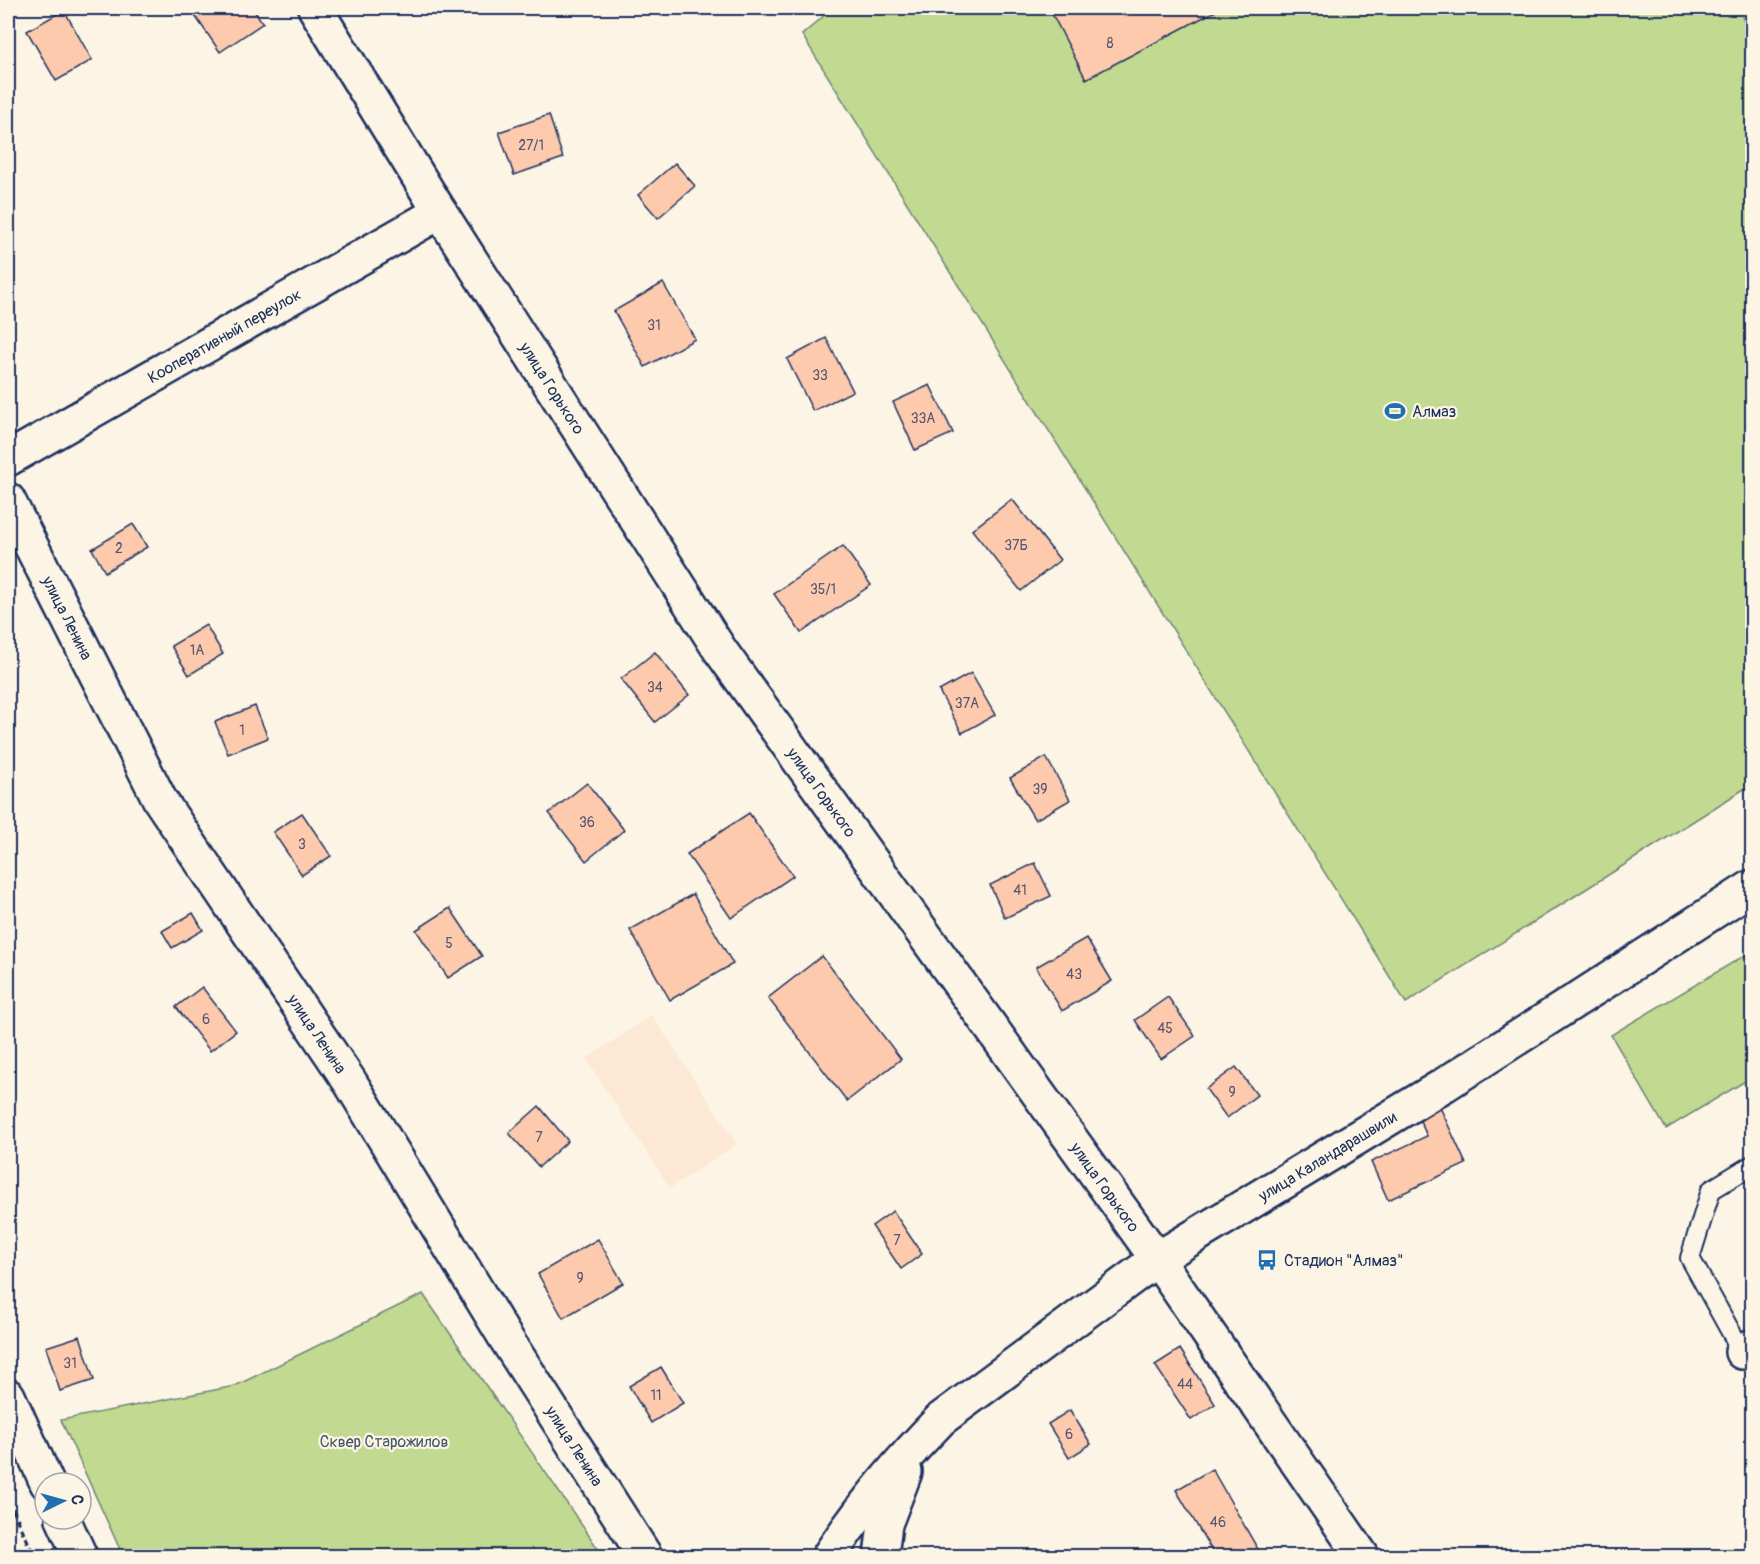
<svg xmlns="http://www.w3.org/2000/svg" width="1760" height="1564" viewBox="0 0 1760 1564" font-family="Pangolin,sans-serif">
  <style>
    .built { fill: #fce8d4 }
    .green { fill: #c1d990; stroke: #6e8477; stroke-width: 1.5 }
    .building { fill: #fdcaad; stroke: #1b2f5e; stroke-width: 1.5 }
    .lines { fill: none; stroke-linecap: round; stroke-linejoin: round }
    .lane-casing { stroke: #1b2f5e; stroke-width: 22 }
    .street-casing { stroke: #1b2f5e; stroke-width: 38 }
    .secondary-casing { stroke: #1b2f5e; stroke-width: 38 }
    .path { stroke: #1b2f5e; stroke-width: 4; stroke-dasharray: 6 4.5; stroke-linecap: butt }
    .lane { stroke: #fcf5e5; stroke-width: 18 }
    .street { stroke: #fcf5e5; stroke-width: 33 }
    .secondary { stroke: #fcf5e5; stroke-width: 33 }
    .labels { text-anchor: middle; stroke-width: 4.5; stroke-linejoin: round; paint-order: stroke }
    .number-label { font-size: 14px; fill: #545672 }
    .street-label { font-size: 16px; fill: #1b2f5e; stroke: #fcf5e5 }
    .poi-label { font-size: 16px; fill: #1b2f5e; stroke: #fcf5e5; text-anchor: start }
    .park-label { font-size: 16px; fill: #445a6a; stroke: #fcf5e5 }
  </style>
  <rect width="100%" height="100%" fill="#fcf5e5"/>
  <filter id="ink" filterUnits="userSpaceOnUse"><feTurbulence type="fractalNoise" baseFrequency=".0167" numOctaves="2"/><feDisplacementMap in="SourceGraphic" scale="12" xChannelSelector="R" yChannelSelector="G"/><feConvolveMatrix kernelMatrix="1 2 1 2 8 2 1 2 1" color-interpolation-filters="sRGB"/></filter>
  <g filter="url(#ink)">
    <path class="built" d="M 652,1015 L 737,1144 L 670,1188 L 586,1059 Z"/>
    <g class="green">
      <path d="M 833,8 L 1738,8 L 1752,39 L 1752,784 L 1406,1003 L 802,35 Z"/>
      <path d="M 1752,951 L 1752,1077 L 1666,1129 L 1611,1035 Z"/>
      <path d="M 423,1294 L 603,1556 L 123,1556 L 61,1420 L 235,1386 Z"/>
    </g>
    <g class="building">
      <path d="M 195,8 L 252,8 L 263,23 L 220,52 L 191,10 Z"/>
      <path d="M 1049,8 L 1221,8 L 1086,79 Z"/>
      <path d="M 64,10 L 92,60 L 56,81 L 27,31 Z"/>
      <path d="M 549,115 L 563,158 L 514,175 L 499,132 Z"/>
      <path d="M 675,163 L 695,186 L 658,218 L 638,195 Z"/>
      <path d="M 663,283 L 695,339 L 645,367 L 614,311 Z"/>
      <path d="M 826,338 L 853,391 L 813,411 L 787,359 Z"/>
      <path d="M 930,385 L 953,433 L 915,450 L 893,402 Z"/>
      <path d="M 1012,499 L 1060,560 L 1021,591 L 972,530 Z"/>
      <path d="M 133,524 L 147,547 L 105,572 L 92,549 Z"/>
      <path d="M 843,546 L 871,585 L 801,633 L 774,594 Z"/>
      <path d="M 206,625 L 223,654 L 189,675 L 171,646 Z"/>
      <path d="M 655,652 L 689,695 L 655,722 L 621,679 Z"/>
      <path d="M 971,673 L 995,715 L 962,733 L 939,691 Z"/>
      <path d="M 255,706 L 268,738 L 228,754 L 215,722 Z"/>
      <path d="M 1046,757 L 1070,800 L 1035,820 L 1010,778 Z"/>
      <path d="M 587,783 L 624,830 L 586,861 L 549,813 Z"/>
      <path d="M 302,813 L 331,856 L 302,875 L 273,832 Z"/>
      <path d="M 749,813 L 793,876 L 731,918 L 687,854 Z"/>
      <path d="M 1035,863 L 1051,896 L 1005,918 L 990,885 Z"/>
      <path d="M 693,894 L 733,964 L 670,1000 L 630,930 Z"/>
      <path d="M 450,908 L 482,956 L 448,978 L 416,930 Z"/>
      <path d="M 193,913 L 203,930 L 172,948 L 162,931 Z"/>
      <path d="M 1086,938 L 1112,981 L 1062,1011 L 1036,967 Z"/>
      <path d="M 822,956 L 901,1059 L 847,1101 L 768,998 Z"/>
      <path d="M 202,987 L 236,1031 L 210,1051 L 176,1007 Z"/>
      <path d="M 1168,997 L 1195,1036 L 1161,1059 L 1135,1020 Z"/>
      <path d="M 1236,1067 L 1257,1095 L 1227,1118 L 1206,1089 Z"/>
      <path d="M 1438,1103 L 1466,1164 L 1388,1200 L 1371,1162 L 1427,1136 L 1416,1112 Z"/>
      <path d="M 539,1106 L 568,1141 L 539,1167 L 509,1133 Z"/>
      <path d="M 893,1211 L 922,1254 L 901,1269 L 872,1226 Z"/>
      <path d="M 598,1239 L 623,1283 L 563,1318 L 538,1274 Z"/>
      <path d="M 80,1336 L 94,1380 L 60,1391 L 46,1347 Z"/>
      <path d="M 1180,1349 L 1215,1404 L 1191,1420 L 1155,1365 Z"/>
      <path d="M 661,1367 L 683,1403 L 651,1423 L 629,1386 Z"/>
      <path d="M 1070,1410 L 1091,1444 L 1069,1458 L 1048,1424 Z"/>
      <path d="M 1212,1469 L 1260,1553 L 1255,1556 L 1215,1556 L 1176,1490 Z"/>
    </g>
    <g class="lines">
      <g class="lane-casing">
        <path id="lane" d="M 1742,1352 L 1690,1258 L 1711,1190 L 1752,1165"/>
      </g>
      <g class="street-casing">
        <g id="street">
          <path id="s1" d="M 315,8 L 440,212 L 720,650 L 1157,1259 L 1362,1556"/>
          <path id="s2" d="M 8,459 L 440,212"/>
          <path id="s3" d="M 8,500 L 160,800 L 350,1082 L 505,1337 L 645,1556"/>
          <path d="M 1742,1352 L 1752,1346"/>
        </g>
      </g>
      <g class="secondary-casing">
        <g id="secondary">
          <path d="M 8,1396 L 47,1483"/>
          <path d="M 63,1519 L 80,1556"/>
          <path id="s4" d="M 829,1556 C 861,1507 900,1461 941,1419 L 1157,1259 L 1444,1085 L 1752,887"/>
          <path d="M 881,1556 L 885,1524 L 905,1472"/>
        </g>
      </g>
      <path class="path" d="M 8,1499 L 34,1556"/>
      <use href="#lane" class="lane"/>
      <use href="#street" class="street"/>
      <use href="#secondary" class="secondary"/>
    </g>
  </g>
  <defs>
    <g id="stadium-bare" transform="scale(1.62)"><path d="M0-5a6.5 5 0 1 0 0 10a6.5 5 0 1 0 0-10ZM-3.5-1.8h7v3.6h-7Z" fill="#1f6fb2" stroke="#fcf5e5" stroke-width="2.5" paint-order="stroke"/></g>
    <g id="bus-bare" transform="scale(1.62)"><path d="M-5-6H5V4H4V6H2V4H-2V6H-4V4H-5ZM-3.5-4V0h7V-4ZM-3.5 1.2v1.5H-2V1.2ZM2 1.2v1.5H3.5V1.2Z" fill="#1f6fb2" stroke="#fcf5e5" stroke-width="2.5" paint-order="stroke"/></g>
  </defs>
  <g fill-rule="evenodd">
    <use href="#stadium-bare" x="1395" y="411"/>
    <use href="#bus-bare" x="1267" y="1260"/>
  </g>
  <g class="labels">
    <g class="number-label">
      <text x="1110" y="48">8</text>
      <text x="531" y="150">27/1</text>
      <text x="654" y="330">31</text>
      <text x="820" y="380">33</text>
      <text x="923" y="423">33А</text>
      <text x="1016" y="550">37Б</text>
      <text x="119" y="553">2</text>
      <text x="823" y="594">35/1</text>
      <text x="197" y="655">1А</text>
      <text x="655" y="692">34</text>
      <text x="967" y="708">37А</text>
      <text x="242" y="735">1</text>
      <text x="1040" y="794">39</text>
      <text x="587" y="827">36</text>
      <text x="302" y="849">3</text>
      <text x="1020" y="895">41</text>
      <text x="449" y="948">5</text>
      <text x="1074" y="979">43</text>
      <text x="206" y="1024">6</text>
      <text x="1165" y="1033">45</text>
      <text x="1232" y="1097">9</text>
      <text x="539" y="1142">7</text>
      <text x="897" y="1245">7</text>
      <text x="580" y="1283">9</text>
      <text x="70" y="1368">31</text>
      <text x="1185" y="1389">44</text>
      <text x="656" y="1400">11</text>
      <text x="1069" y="1439">6</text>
      <text x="1218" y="1527">46</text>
    </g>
    <g class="street-label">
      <text dy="6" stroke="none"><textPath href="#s2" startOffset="249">Кооперативный переулок</textPath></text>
      <text dy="6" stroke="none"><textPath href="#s1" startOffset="448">улица Горького</textPath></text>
      <text dy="6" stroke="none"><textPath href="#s3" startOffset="132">улица Ленина</textPath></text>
      <text dy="6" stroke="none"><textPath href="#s1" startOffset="934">улица Горького</textPath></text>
      <text dy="6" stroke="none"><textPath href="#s3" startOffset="618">улица Ленина</textPath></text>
      <text dy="6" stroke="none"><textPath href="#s4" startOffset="645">улица Каландарашвили</textPath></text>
      <text dy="6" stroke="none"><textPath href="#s1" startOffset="1420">улица Горького</textPath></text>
      <text dy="6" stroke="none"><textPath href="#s3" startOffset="1104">улица Ленина</textPath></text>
    </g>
    <g class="poi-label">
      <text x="1412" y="417">Алмаз</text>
      <text x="1284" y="1266">Стадион "Алмаз"</text>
    </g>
    <g class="park-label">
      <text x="384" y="1447">Cквер Старожилов</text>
    </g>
  </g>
  <rect width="1760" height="1564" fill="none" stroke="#fcf5e5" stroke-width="30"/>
  <rect x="15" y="15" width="1730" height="1534" fill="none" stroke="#1b2f5e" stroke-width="2" filter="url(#ink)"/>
  <g transform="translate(63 1501) rotate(85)"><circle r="28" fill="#fcf5e5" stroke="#a2a6af" stroke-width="1.5"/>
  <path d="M0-4.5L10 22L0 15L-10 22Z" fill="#1f6fb2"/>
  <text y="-9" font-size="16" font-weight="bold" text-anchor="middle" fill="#1b2f5e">С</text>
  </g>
</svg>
